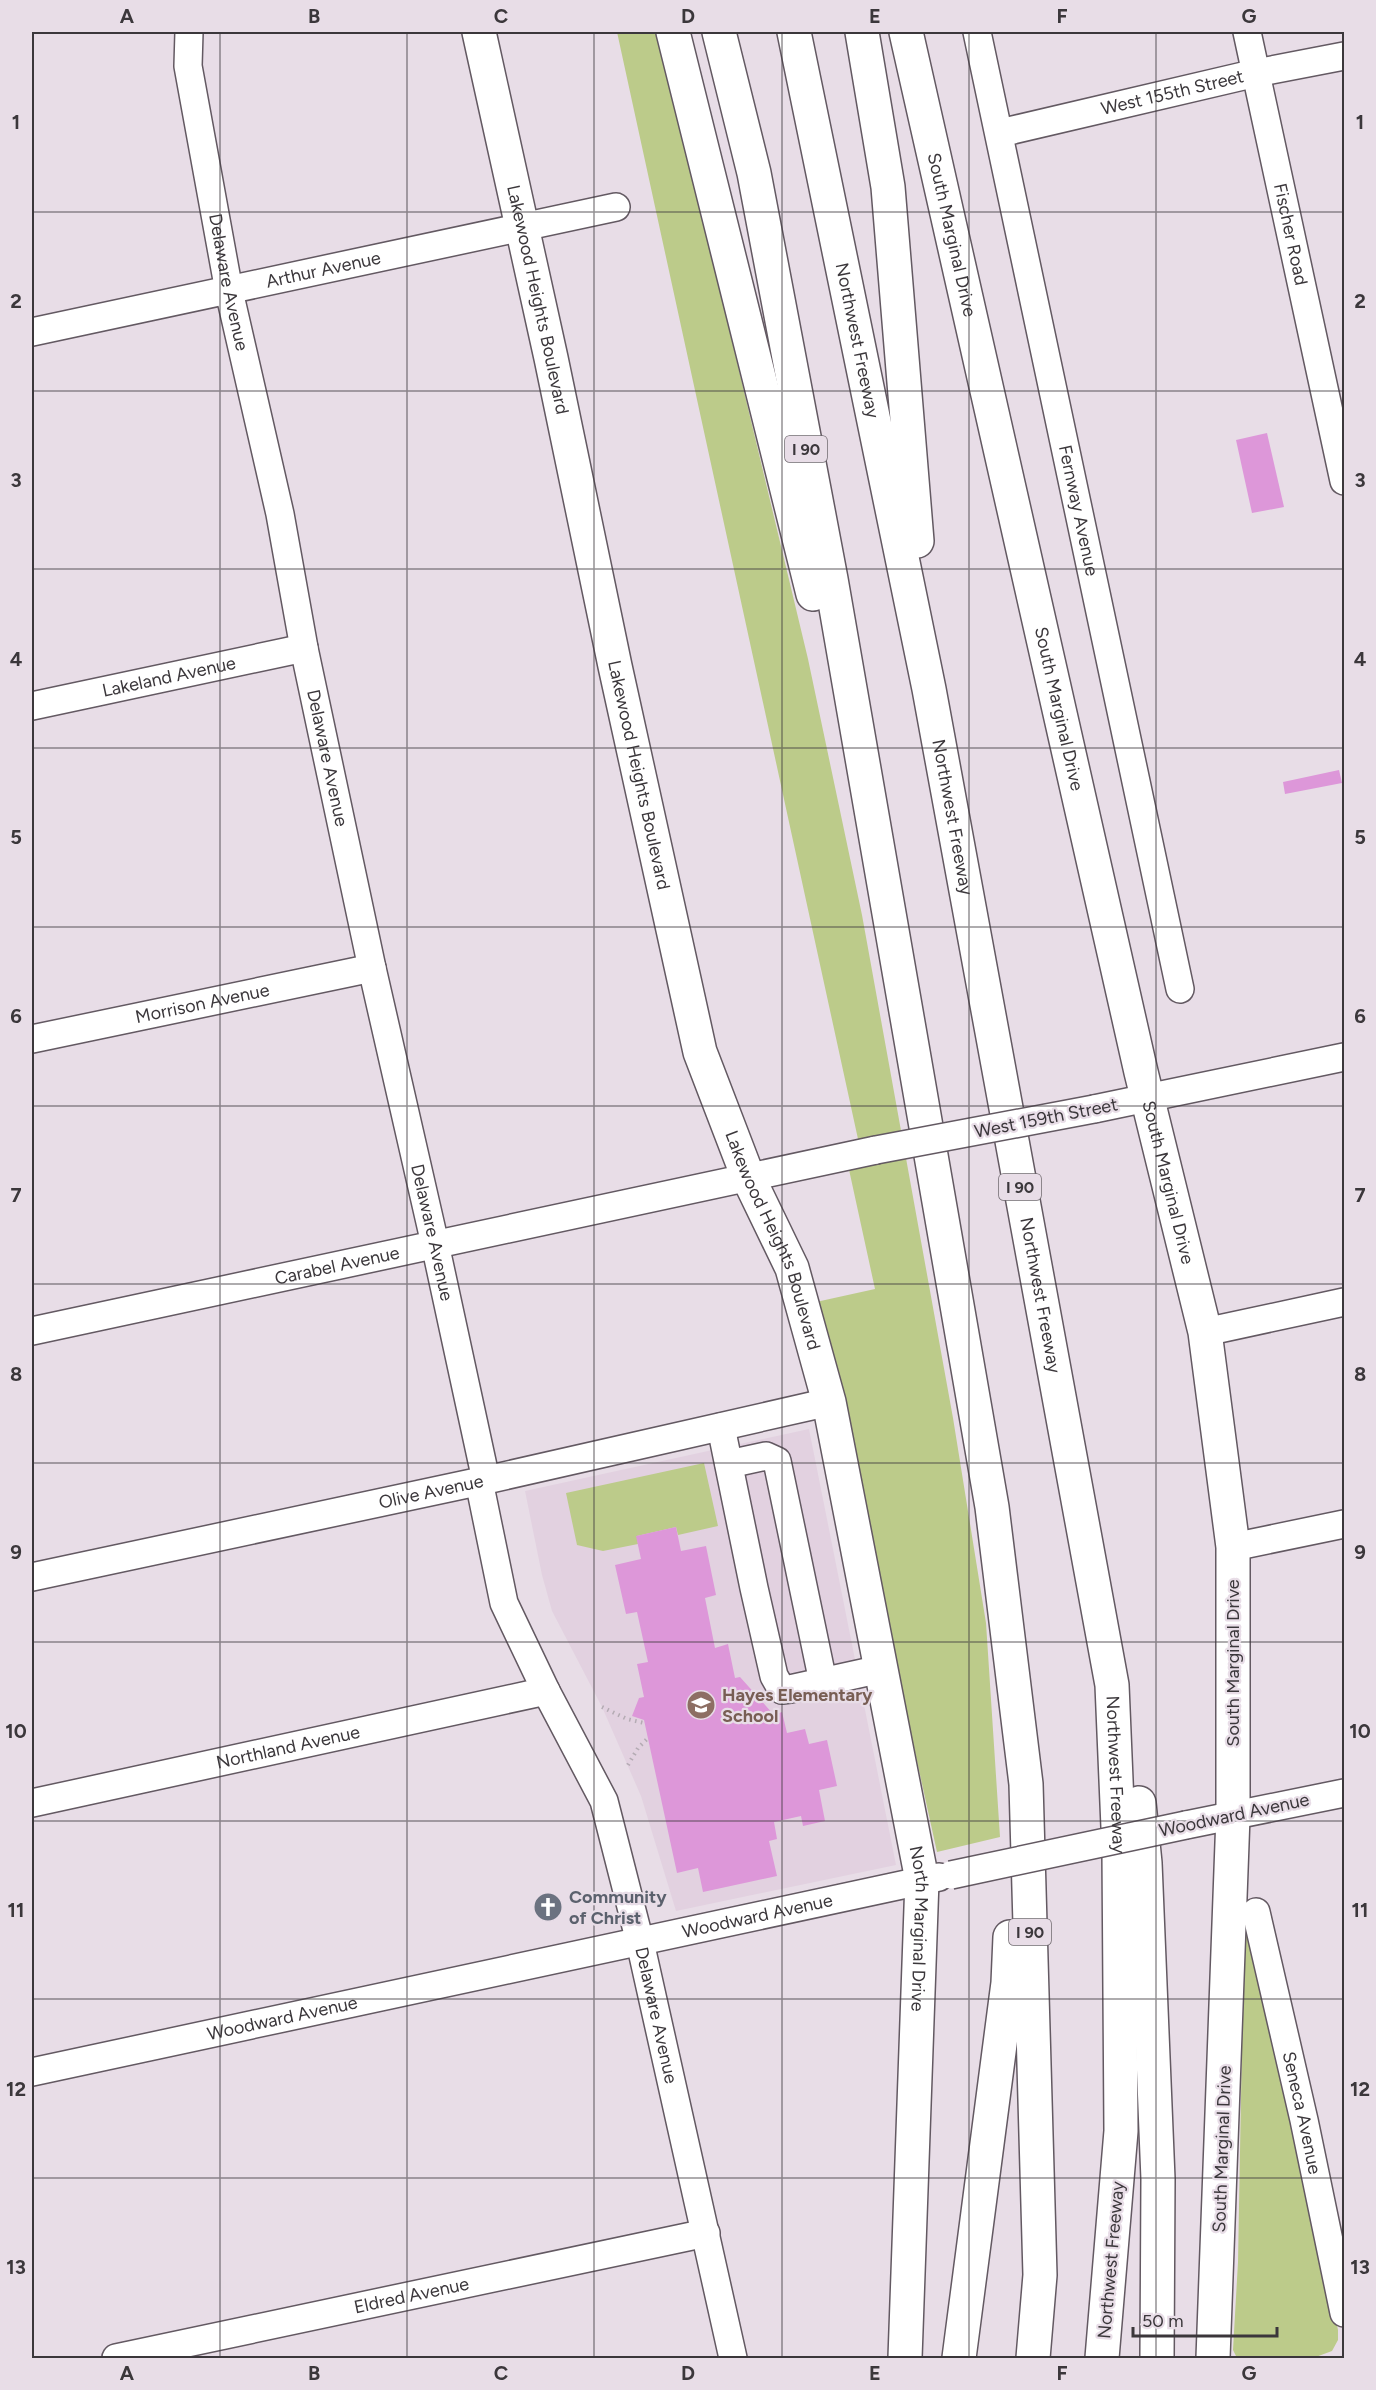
<svg xmlns="http://www.w3.org/2000/svg" width="1376" height="2390" viewBox="0 0 1376 2390" font-family="Figtree,sans-serif">
  <style>
    .built { fill: #e2d1e0 }
    .green { fill: #bccb8a }
    .building { fill: #dd97d9 }
    .lines { fill: none; stroke-linecap: round; stroke-linejoin: round }
    .minor-casing { stroke: #635962; stroke-width: 30 }
    .major-casing { stroke: #635962; stroke-width: 36 }
    .highway-casing { stroke: #635962; stroke-width: 36 }
    .path { stroke: #b4abb3; stroke-width: 4; stroke-dasharray: 1.5 4.5; stroke-linecap: butt }
    .minor { stroke: #fff; stroke-width: 27 }
    .major { stroke: #fff; stroke-width: 33 }
    .highway { stroke: #fff; stroke-width: 33 }
    .minor-bridge-casing { stroke: #635962; stroke-width: 30; stroke-linecap: butt }
    .minor-bridge { stroke: #fff; stroke-width: 27 }
    .grid { fill: none; stroke: #3b373b; stroke-width: 1.5; stroke-opacity: 0.55 }
    .labels { text-anchor: middle; stroke-width: 4.5; stroke-linejoin: round; paint-order: stroke }
    .shield { fill: #e8dde7; stroke: #6f696f; stroke-width: 1.5 }
    .shield-label { font-size: 16px; font-weight: bold; fill: #3b373b }
    .street-label { font-size: 18px; fill: #3b373b; stroke: #e8dde7 }
    .education-label { font-size: 18px; font-weight: bold; fill: #785e54; stroke: #e8dde7; text-anchor: start }
    .worship-label { font-size: 18px; font-weight: bold; fill: #5b616d; stroke: #e8dde7; text-anchor: start }
    .neatline { fill: none; stroke: #3b373b; stroke-width: 2 }
    .grid-label { font-size: 20px; text-anchor: middle; font-weight: bold; fill: #3b373b }
  </style>
  <rect width="100%" height="100%" fill="#e8dde7"/>
  <path class="built" d="M 809,1429 L 896,1865 L 676,1911 L 641,1796 L 602,1707 L 552,1611 L 542,1575 L 525,1491 Z"/>
  <g class="green">
    <path d="M 617,32 L 658,32 L 808,659 L 862,915 L 953,1418 L 986,1623 L 1000,1837 L 937,1852 L 816,1302 L 875,1289 L 848,1165 L 863,1162 Z"/>
    <path d="M 704,1463 L 718,1526 L 678,1535 L 676,1527 L 637,1536 L 638,1544 L 603,1551 L 577,1545 L 566,1493 Z"/>
    <path d="M 1246,1925 L 1293,2121 L 1338,2330 L 1338,2340 L 1332,2351 L 1313,2358 L 1237,2358 L 1233,2350 L 1238,2262 L 1244,1931 Z"/>
  </g>
  <g class="building">
    <path d="M 1267,433 L 1284,507 L 1252,513 L 1236,440 Z"/>
    <path d="M 1339,770 L 1342,783 L 1285,794 L 1283,782 Z"/>
    <path d="M 676,1527 L 681,1551 L 706,1546 L 716,1595 L 705,1598 L 715,1648 L 728,1644 L 735,1678 L 740,1677 L 774,1715 L 782,1712 L 787,1733 L 805,1729 L 809,1744 L 827,1740 L 837,1786 L 819,1790 L 825,1821 L 803,1826 L 801,1816 L 774,1822 L 777,1839 L 769,1841 L 777,1876 L 703,1892 L 698,1868 L 677,1873 L 644,1720 L 632,1716 L 639,1698 L 644,1697 L 637,1664 L 648,1662 L 637,1612 L 626,1614 L 615,1565 L 641,1559 L 636,1536 Z"/>
  </g>
  <g class="lines">
    <g class="minor-casing">
      <g id="minor">
        <path id="s1" d="M 189,32 L 188,66 L 229,291 L 280,514 L 304,648 L 372,968 L 435,1244 L 486,1480"/>
        <path id="s2" d="M 977,32 L 1180,989"/>
        <path id="s3" d="M 1247,32 L 1344,481"/>
        <path id="s4" d="M 1000,133 L 1256,73 L 1344,56"/>
        <path id="s5" d="M 32,332 L 616,207"/>
        <path id="s6" d="M 32,706 L 304,648"/>
        <path id="s7" d="M 32,1039 L 372,968"/>
        <path d="M 1094,1109 L 1344,1057"/>
        <path id="s8" d="M 32,1331 L 876,1150"/>
        <path d="M 1205,1332 L 1344,1302"/>
        <path d="M 721,1427 L 754,1588 L 774,1676 L 782,1690 L 790,1689 L 881,1669"/>
        <path d="M 729,1464 L 766,1456 L 777,1461 L 823,1682"/>
        <path id="s9" d="M 479,1481 L 504,1603 L 546,1691 L 604,1801 L 640,1942 L 733,2358"/>
        <path d="M 1233,1547 L 1344,1524"/>
        <path id="s10" d="M 32,1577 L 486,1480 L 829,1402"/>
        <path id="s11" d="M 32,1803 L 546,1691"/>
        <path d="M 1186,1825 L 1344,1793"/>
        <path id="s12" d="M 1256,1912 L 1304,2120 L 1344,2313"/>
        <path id="s13" d="M 32,2072 L 939,1877"/>
        <path id="s14" d="M 116,2358 L 706,2233"/>
      </g>
    </g>
    <g class="major-casing">
      <g id="major">
        <path id="s15" d="M 479,32 L 551,358 L 615,666 L 700,1052 L 748,1177 L 792,1268 L 829,1402 L 922,1880 L 905,2358"/>
        <path id="s16" d="M 906,32 L 1141,1072 L 1205,1332 L 1233,1547 L 1233,1816 L 1213,2358"/>
      </g>
    </g>
    <g class="highway-casing">
      <g id="highway">
        <path d="M 673,32 L 813,594"/>
        <path d="M 719,32 L 754,173 L 831,579 L 992,1507 L 1026,1784 L 1040,2275 L 1033,2358"/>
        <path id="s17" d="M 794,32 L 929,689 L 1112,1685 L 1119,1851 L 1121,2131 L 1102,2358"/>
        <path d="M 862,32 L 888,187 L 917,541"/>
        <path d="M 1139,1803 L 1145,1863 L 1158,2179 L 1157,2358"/>
        <path d="M 959,2358 L 1008,1983 L 1010,1937"/>
      </g>
    </g>
    <g class="path">
      <path d="M 602,1707 L 627,1719 L 644,1723"/>
      <path d="M 628,1765 L 638,1748 L 648,1738"/>
    </g>
    <use href="#minor" class="minor"/>
    <use href="#major" class="major"/>
    <use href="#highway" class="highway"/>
    <g class="minor-bridge-casing">
      <g id="minor-bridge">
        <path d="M 876,1150 L 1094,1109"/>
        <path d="M 951,1875 L 1186,1825"/>
      </g>
    </g>
    <use href="#minor-bridge" class="minor-bridge"/>
  </g>
  <path class="grid" d="M 220,32 L 220,2358M 407,32 L 407,2358M 594,32 L 594,2358M 782,32 L 782,2358M 969,32 L 969,2358M 1156,32 L 1156,2358M 32,212 L 1344,212M 32,391 L 1344,391M 32,569 L 1344,569M 32,748 L 1344,748M 32,927 L 1344,927M 32,1106 L 1344,1106M 32,1284 L 1344,1284M 32,1463 L 1344,1463M 32,1642 L 1344,1642M 32,1821 L 1344,1821M 32,1999 L 1344,1999M 32,2178 L 1344,2178"/>
  <defs>
    <g id="school-disc" transform="scale(1.5)"><circle r="9.5" fill="#8d6e63" stroke="#e8dde7"/><path d="M0-5L7-2L0 1L-7-2ZM-4 1L0 2.5L4 1V4Q0 6-4 4Z" fill="#fff"/></g>
    <g id="church-disc" transform="scale(1.5)"><circle r="9.5" fill="#6b7280" stroke="#e8dde7"/><path d="M-1.2-6h2.4v3.5h3.3v2.4h-3.3V6h-2.4V-.1h-3.3v-2.4h3.3Z" fill="#fff"/></g>
  </defs>
  <g fill-rule="evenodd">
    <use href="#school-disc" x="701" y="1705"/>
    <use href="#church-disc" x="548" y="1907"/>
  </g>
  <g class="labels">
    <g class="shield">
      <rect x="785" y="436" width="42" height="26" rx="4.5"/>
      <rect x="999" y="1174" width="42" height="26" rx="4.5"/>
      <rect x="1009" y="1919" width="42" height="26" rx="4.5"/>
    </g>
    <g class="shield-label">
      <text x="806" y="455">I 90</text>
      <text x="1020" y="1193">I 90</text>
      <text x="1030" y="1938">I 90</text>
    </g>
    <g class="street-label">
      <text dy="6" stroke="none"><textPath href="#s4" startOffset="177">West 155th Street</textPath></text>
      <text dy="6" stroke="none"><textPath href="#s3" startOffset="207">Fischer Road</textPath></text>
      <text dy="6" stroke="none"><textPath href="#s16" startOffset="208">South Marginal Drive</textPath></text>
      <text dy="6" stroke="none"><textPath href="#s5" startOffset="298">Arthur Avenue</textPath></text>
      <text dy="6" stroke="none"><textPath href="#s1" startOffset="254">Delaware Avenue</textPath></text>
      <text dy="6" stroke="none"><textPath href="#s15" startOffset="274">Lakewood Heights Boulevard</textPath></text>
      <text dy="6" stroke="none"><textPath href="#s17" startOffset="315">Northwest Freeway</textPath></text>
      <text dy="6" stroke="none"><textPath href="#s2" startOffset="489">Fernway Avenue</textPath></text>
      <text dy="6" stroke="none"><textPath href="#s6" startOffset="140">Lakeland Avenue</textPath></text>
      <text dy="6" stroke="none"><textPath href="#s16" startOffset="694">South Marginal Drive</textPath></text>
      <text dy="6" stroke="none"><textPath href="#s1" startOffset="740">Delaware Avenue</textPath></text>
      <text dy="6" stroke="none"><textPath href="#s15" startOffset="760">Lakewood Heights Boulevard</textPath></text>
      <text dy="6" stroke="none"><textPath href="#s17" startOffset="801">Northwest Freeway</textPath></text>
      <text dy="6" stroke="none"><textPath href="#s7" startOffset="174">Morrison Avenue</textPath></text>
      <text transform="translate(1046 1118) rotate(-11)" y="6">West 159th Street</text>
      <text dy="6" stroke="none"><textPath href="#s16" startOffset="1180">South Marginal Drive</textPath></text>
      <text dy="6" stroke="none"><textPath href="#s1" startOffset="1226">Delaware Avenue</textPath></text>
      <text dy="6" stroke="none"><textPath href="#s15" startOffset="1246">Lakewood Heights Boulevard</textPath></text>
      <text dy="6" stroke="none"><textPath href="#s8" startOffset="312">Carabel Avenue</textPath></text>
      <text dy="6" stroke="none"><textPath href="#s17" startOffset="1287">Northwest Freeway</textPath></text>
      <text dy="6" stroke="none"><textPath href="#s10" startOffset="408">Olive Avenue</textPath></text>
      <text transform="translate(1233 1663) rotate(-90)" y="6">South Marginal Drive</text>
      <text dy="6" stroke="none"><textPath href="#s11" startOffset="262">Northland Avenue</textPath></text>
      <text dy="6" stroke="none"><textPath href="#s17" startOffset="1773">Northwest Freeway</textPath></text>
      <text transform="translate(1234 1815) rotate(-12)" y="6">Woodward Avenue</text>
      <text dy="6" stroke="none"><textPath href="#s13" startOffset="742">Woodward Avenue</textPath></text>
      <text dy="6" stroke="none"><textPath href="#s15" startOffset="1953">North Marginal Drive</textPath></text>
      <text dy="6" stroke="none"><textPath href="#s9" startOffset="567">Delaware Avenue</textPath></text>
      <text dy="6" stroke="none"><textPath href="#s13" startOffset="256">Woodward Avenue</textPath></text>
      <text dy="6" stroke="none"><textPath href="#s12" startOffset="206">Seneca Avenue</textPath></text>
      <text transform="translate(1222 2149) rotate(-88)" y="6">South Marginal Drive</text>
      <text transform="translate(1111 2260) rotate(-85)" y="6">Northwest Freeway</text>
      <text dy="6" stroke="none"><textPath href="#s14" startOffset="302">Eldred Avenue</textPath></text>
    </g>
    <g class="education-label">
      <text x="722" y="1701">Hayes Elementary<tspan x="722" dy="21">School</tspan></text>
    </g>
    <g class="worship-label">
      <text x="569" y="1903">Community<tspan x="569" dy="21">of Christ</tspan></text>
    </g>
  </g>
  <rect width="1376" height="2390" fill="none" stroke="#e8dde7" stroke-width="66"/>
  <path d="M1133 2327v9h144v-9" fill="none" stroke="#3b373b" stroke-width="3"/>
  <text x="1142" y="2327" font-size="18" fill="#3b373b" stroke="#e8dde7" stroke-width="4.5" paint-order="stroke">50 m</text>
  <rect x="33" y="33" width="1310" height="2324" class="neatline"/>
  <g class="grid-label">
    <text x="127" y="23">A</text>
    <text x="314" y="23">B</text>
    <text x="501" y="23">C</text>
    <text x="688" y="23">D</text>
    <text x="875" y="23">E</text>
    <text x="1062" y="23">F</text>
    <text x="1249" y="23">G</text>
    <text x="16" y="129">1</text>
    <text x="1360" y="129">1</text>
    <text x="16" y="308">2</text>
    <text x="1360" y="308">2</text>
    <text x="16" y="487">3</text>
    <text x="1360" y="487">3</text>
    <text x="16" y="666">4</text>
    <text x="1360" y="666">4</text>
    <text x="16" y="844">5</text>
    <text x="1360" y="844">5</text>
    <text x="16" y="1023">6</text>
    <text x="1360" y="1023">6</text>
    <text x="16" y="1202">7</text>
    <text x="1360" y="1202">7</text>
    <text x="16" y="1381">8</text>
    <text x="1360" y="1381">8</text>
    <text x="16" y="1559">9</text>
    <text x="1360" y="1559">9</text>
    <text x="16" y="1738">10</text>
    <text x="1360" y="1738">10</text>
    <text x="16" y="1917">11</text>
    <text x="1360" y="1917">11</text>
    <text x="16" y="2096">12</text>
    <text x="1360" y="2096">12</text>
    <text x="16" y="2274">13</text>
    <text x="1360" y="2274">13</text>
    <text x="127" y="2380">A</text>
    <text x="314" y="2380">B</text>
    <text x="501" y="2380">C</text>
    <text x="688" y="2380">D</text>
    <text x="875" y="2380">E</text>
    <text x="1062" y="2380">F</text>
    <text x="1249" y="2380">G</text>
  </g>
</svg>
